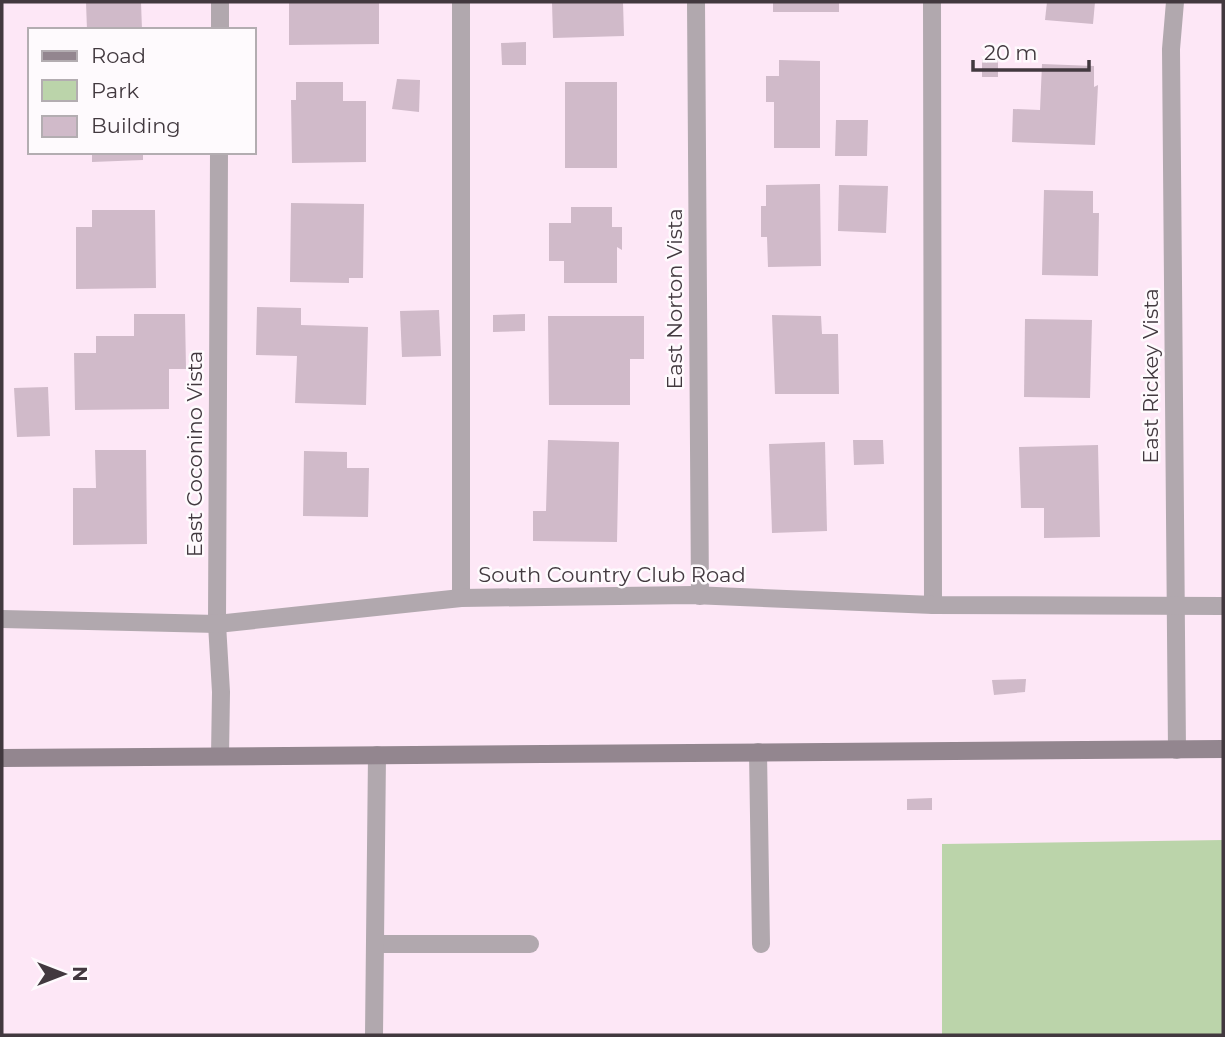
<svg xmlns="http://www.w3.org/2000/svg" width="1225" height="1037" viewBox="0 0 1225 1037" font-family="Montserrat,sans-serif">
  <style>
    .green { fill: #bbd4aa }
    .building { fill: #d0bac9 }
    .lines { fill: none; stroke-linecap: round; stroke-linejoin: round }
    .lane { stroke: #b1a8ae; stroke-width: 18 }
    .street { stroke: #b1a8ae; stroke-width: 18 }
    .secondary { stroke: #93868f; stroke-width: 18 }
    .labels { text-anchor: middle; stroke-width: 5; stroke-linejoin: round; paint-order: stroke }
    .street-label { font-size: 21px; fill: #42393f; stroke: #fefafd }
  </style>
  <rect width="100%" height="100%" fill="#fde7f6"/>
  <path class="green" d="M 1223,840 L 1223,1035 L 942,1035 L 942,844 Z"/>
  <g class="building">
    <path d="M 86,2 L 141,2 L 142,30 L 87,30 Z"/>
    <path d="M 289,2 L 379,2 L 379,44 L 289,45 Z"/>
    <path d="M 552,2 L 623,2 L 624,36 L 553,38 Z"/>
    <rect x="773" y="2" width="66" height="10"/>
    <path d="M 1047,2 L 1095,2 L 1093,24 L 1045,20 Z"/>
    <path d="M 526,42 L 526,65 L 502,65 L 501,43 Z"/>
    <rect x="982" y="59" width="16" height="18"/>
    <path d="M 779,60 L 820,61 L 820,148 L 774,148 L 774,102 L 766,102 L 766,76 L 779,76 Z"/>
    <path d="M 1042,64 L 1094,66 L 1094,87 L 1098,85 L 1095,145 L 1012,142 L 1013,109 L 1040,110 Z"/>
    <path d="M 397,79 L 420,80 L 419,112 L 392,109 Z"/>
    <path d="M 296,82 L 343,82 L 343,101 L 366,101 L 366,162 L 292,163 L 291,100 L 296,100 Z"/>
    <rect x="565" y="82" width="52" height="86"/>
    <path d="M 836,120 L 868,120 L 867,156 L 835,156 Z"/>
    <path d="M 92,152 L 143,152 L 143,160 L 92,162 Z"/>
    <path d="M 820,184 L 821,266 L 768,267 L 767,237 L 761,237 L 761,206 L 766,206 L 766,185 Z"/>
    <path d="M 839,185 L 888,186 L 886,233 L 838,231 Z"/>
    <path d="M 1044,190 L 1093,191 L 1093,213 L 1099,213 L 1098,276 L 1042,275 Z"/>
    <path d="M 291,203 L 364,204 L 363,278 L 349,278 L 349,283 L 290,282 Z"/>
    <path d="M 571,207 L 612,207 L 612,227 L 622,227 L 622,250 L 617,247 L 617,283 L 564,283 L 564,261 L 549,261 L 549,223 L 571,223 Z"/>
    <path d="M 92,210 L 155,210 L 156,288 L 76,289 L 76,227 L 92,227 Z"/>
    <path d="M 257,307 L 301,308 L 301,325 L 368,327 L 366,405 L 295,403 L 297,356 L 256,355 Z"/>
    <path d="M 439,310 L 441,356 L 402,357 L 400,311 Z"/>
    <path d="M 134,314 L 185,314 L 186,369 L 169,369 L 169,409 L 75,410 L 74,353 L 96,353 L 96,336 L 134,336 Z"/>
    <path d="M 525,314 L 525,331 L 493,332 L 493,315 Z"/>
    <path d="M 772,315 L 821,316 L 822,334 L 838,334 L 839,394 L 775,394 Z"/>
    <path d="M 548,316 L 644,316 L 644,359 L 630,359 L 630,405 L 549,405 Z"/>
    <path d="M 1025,319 L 1092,320 L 1090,398 L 1024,397 Z"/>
    <path d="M 48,387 L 50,436 L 17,437 L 14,388 Z"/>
    <path d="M 548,440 L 619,442 L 617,542 L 533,541 L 533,511 L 546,511 Z"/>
    <path d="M 853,440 L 883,440 L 884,464 L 854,465 Z"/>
    <path d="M 825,442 L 827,531 L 772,533 L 769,444 Z"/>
    <path d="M 1098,445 L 1100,537 L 1044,538 L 1044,508 L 1021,508 L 1019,447 Z"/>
    <path d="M 95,450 L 146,450 L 147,544 L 73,545 L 73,488 L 96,488 Z"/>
    <path d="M 304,451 L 347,452 L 347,468 L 369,468 L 368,517 L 303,516 Z"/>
    <path d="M 1026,679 L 1025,692 L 994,695 L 992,680 Z"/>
    <path d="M 932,798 L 932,810 L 907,810 L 907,799 Z"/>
  </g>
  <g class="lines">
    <g class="lane">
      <path d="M 461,2 L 461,598"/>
      <path d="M 932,2 L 933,605"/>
      <path d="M 758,752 L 761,944"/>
      <path d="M 375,944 L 530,944"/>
      <path d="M 374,1035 L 377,755"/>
    </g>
    <g class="street">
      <path d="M 696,2 L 700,596"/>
      <path d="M 1175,2 L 1171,49 L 1177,750"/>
      <path d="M 220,30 L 220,2"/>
      <path d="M 219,152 L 217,624 L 221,692 L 220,756"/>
      <path d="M 2,619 L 217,624 L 461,598 L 692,595 L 933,605 L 1223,606"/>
    </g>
    <path class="secondary" d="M 2,758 L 1223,749"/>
  </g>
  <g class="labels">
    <g class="street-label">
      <text transform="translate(675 299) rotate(-90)" y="7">East Norton Vista</text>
      <text transform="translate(1151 376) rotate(-90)" y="7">East Rickey Vista</text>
      <text transform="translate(195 454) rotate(-90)" y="7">East Coconino Vista</text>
      <text x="612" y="582">South Country Club Road</text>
    </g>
  </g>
  <rect width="1225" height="1037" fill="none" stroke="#42393f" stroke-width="7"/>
  <rect x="28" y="28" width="228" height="126" fill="#fefafd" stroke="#b3adb1" stroke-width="2"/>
  <rect x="42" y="51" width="35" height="10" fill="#93868f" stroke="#b3adb1" stroke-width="2"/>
  <text x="91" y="63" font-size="21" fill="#42393f">Road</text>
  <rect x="42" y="80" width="35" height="21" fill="#bbd4aa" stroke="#b3adb1" stroke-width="2"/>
  <text x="91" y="98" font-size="21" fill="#42393f">Park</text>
  <rect x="42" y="116" width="35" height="21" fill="#d0bac9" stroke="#b3adb1" stroke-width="2"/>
  <text x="91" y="133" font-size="21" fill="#42393f">Building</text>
  <g transform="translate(63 974) rotate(90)" stroke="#fefafd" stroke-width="5" paint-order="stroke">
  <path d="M0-5L12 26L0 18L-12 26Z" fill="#42393f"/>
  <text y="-10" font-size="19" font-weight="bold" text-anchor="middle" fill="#42393f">N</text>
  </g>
  <path d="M973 60v10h116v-10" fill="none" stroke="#42393f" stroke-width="3.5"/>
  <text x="984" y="60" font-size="21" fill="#42393f" stroke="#fefafd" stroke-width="5" paint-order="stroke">20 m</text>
</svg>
